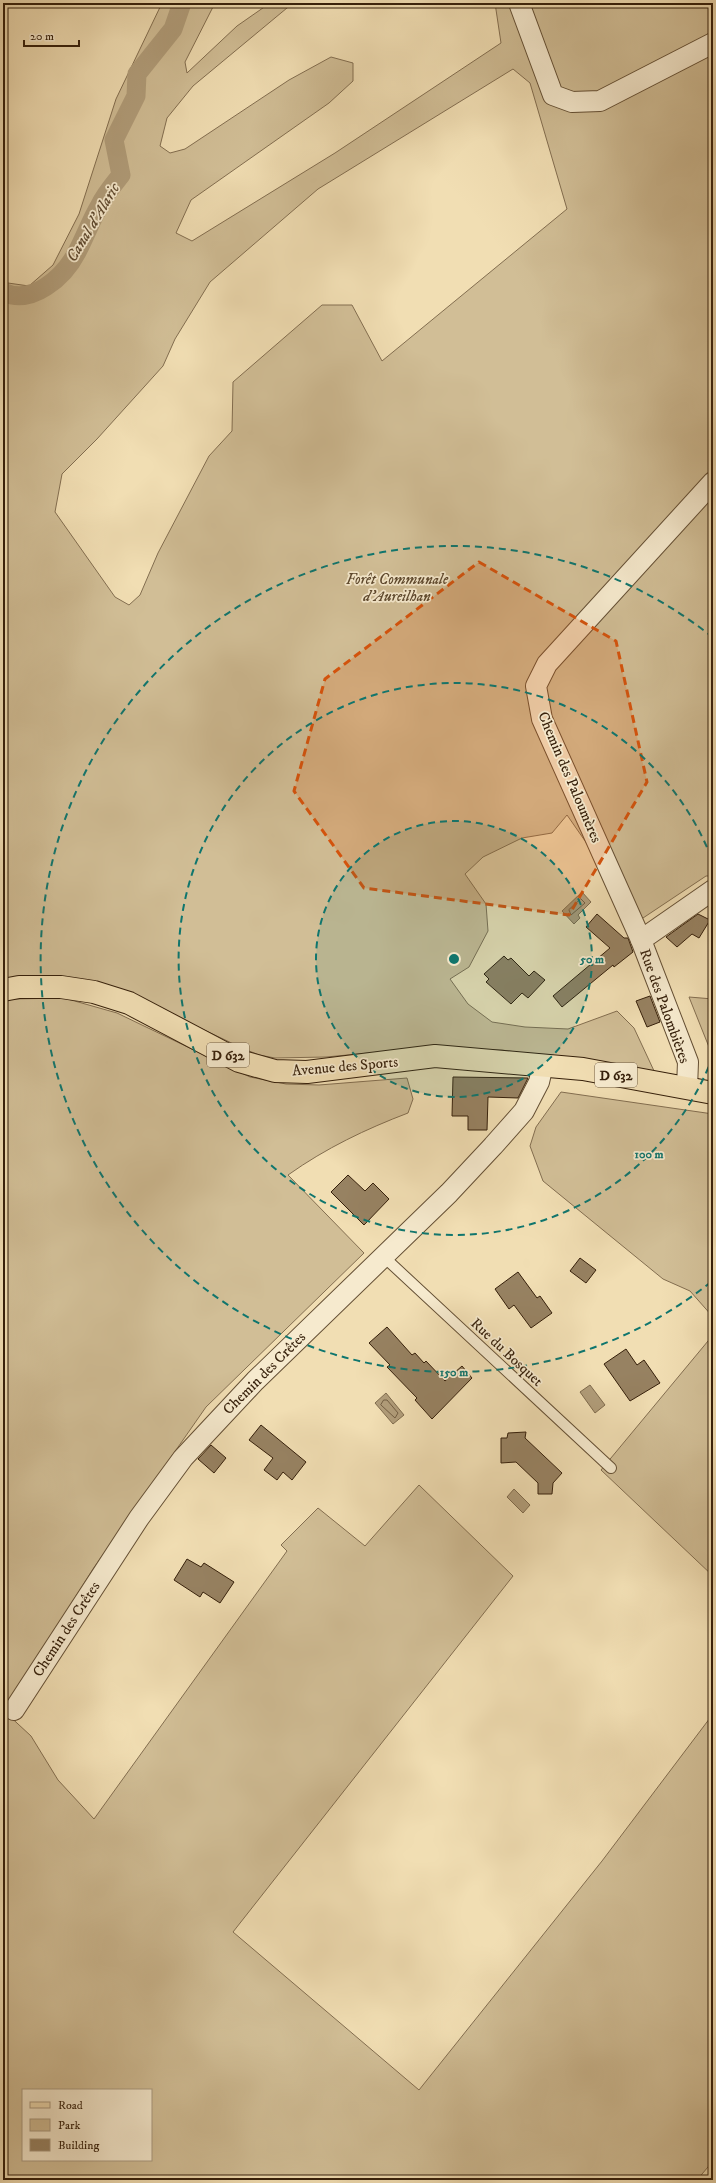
<svg xmlns="http://www.w3.org/2000/svg" width="716" height="2183" viewBox="0 0 716 2183" font-family="'IM FELL DW Pica',serif">
  <style>
    .green { fill: #d1be96; stroke: #836e50; fill-rule: evenodd }
    .water { fill: #b19d7a; stroke: #7f6b4d }
    .lines { fill: none; stroke-linecap: round; stroke-linejoin: round }
    .shore { stroke: #735e42; stroke-width: 1 }
    .canal { stroke: #b19d7a; stroke-width: 19 }
    .building { fill: #978262; stroke: #351f0a }
    .service-casing { stroke: #644f34; stroke-width: 12 }
    .minor-casing { stroke: #644f34; stroke-width: 22 }
    .primary-casing { stroke: #351f0a; stroke-width: 24 }
    .service { stroke: #f6eace; stroke-width: 10 }
    .minor { stroke: #f6eace; stroke-width: 20 }
    .primary { stroke: #f1deb3; stroke-width: 22 }
    .marked { fill: #d6530c; fill-opacity: 0.2; stroke: #d6530c; stroke-width: 3; stroke-dasharray: 8 5; stroke-linejoin: round }
    .ring { fill: none; stroke: #0f766e; stroke-width: 2; stroke-dasharray: 7 5 }
    .labels { text-anchor: middle; stroke-width: 3.5; stroke-linejoin: round; paint-order: stroke }
    .shield { fill: #f6eace; stroke: #6f5c45; stroke-width: 1 }
    .shield-label { font-size: 14px; font-weight: bold; fill: #351f0a }
    .park-label { font-size: 15px; font-style: italic; fill: #5c472d; stroke: #f6eace }
    .street-label { font-size: 15px; fill: #351f0a; stroke: #f6eace }
    .water-label { font-size: 16px; font-style: italic; fill: #604b31; stroke: #f6eace }
    .centre { fill: #0f766e; stroke: #f6eace; stroke-width: 2 }
    .ring-label { font-size: 12px; text-anchor: middle; font-weight: bold; fill: #0f766e; stroke: #f6eace; stroke-width: 3.5; stroke-linejoin: round; paint-order: stroke }
  </style>
  <rect width="100%" height="100%" fill="#f1deb3"/>
  <filter id="stains"><feTurbulence type="fractalNoise" baseFrequency=".005" numOctaves="4"/><feColorMatrix values="0 0 0 0 .2 0 0 0 0 .09 0 0 0 0 .02 0 0 0 .5 -.17"/></filter>
  <radialGradient id="worn" r=".72"><stop offset=".6" stop-color="#630" stop-opacity="0"/><stop offset="1" stop-color="#630" stop-opacity=".3"/></radialGradient>
  <g class="green">
    <path d="M 162,3 L 215,3 L 185,62 L 187,73 L 237,26 L 270,3 L 293,3 L 193,86 L 167,118 L 160,146 L 170,153 L 185,149 L 289,80 L 331,57 L 353,63 L 353,81 L 329,103 L 191,200 L 176,233 L 192,241 L 335,153 L 501,43 L 495,3 L 713,3 L 713,876 L 706,876 L 640,920 L 567,815 L 552,833 L 522,838 L 483,857 L 465,874 L 486,904 L 488,931 L 469,967 L 450,979 L 468,1004 L 492,1022 L 525,1027 L 568,1029 L 617,1011 L 634,1028 L 655,1073 L 502,1050 L 401,1050 L 326,1057 L 275,1058 L 259,1055 L 242,1048 L 114,987 L 59,976 L 3,978 L 3,280 L 8,283 L 29,286 L 53,265 L 79,214 L 116,99 ZM 513,69 L 530,83 L 567,209 L 382,361 L 352,305 L 322,305 L 233,382 L 232,431 L 209,456 L 158,553 L 140,595 L 129,605 L 115,597 L 55,512 L 62,474 L 97,439 L 163,366 L 175,339 L 210,282 L 318,189 Z"/>
    <path d="M 689,997 L 713,999 L 713,1057 Z"/>
    <path d="M 64,998 L 117,1013 L 250,1077 L 286,1084 L 319,1085 L 407,1078 L 413,1099 L 408,1113 C 366,1129 326,1148 288,1175 L 364,1253 L 206,1407 L 93,1569 L 4,1711 L 31,1736 L 58,1780 L 94,1819 L 287,1551 L 281,1545 L 318,1508 L 365,1546 L 419,1485 L 513,1576 L 233,1932 L 419,2090 L 602,1861 L 713,1714 L 713,2161 L 697,2180 L 3,2180 L 3,1002 L 13,999 ZM 23,2090 L 151,2090 L 151,2160 L 23,2160 Z"/>
    <path d="M 561,1092 L 713,1114 L 713,1317 L 690,1291 L 663,1279 L 543,1181 L 530,1146 L 536,1127 Z"/>
    <path d="M 713,1335 L 713,1576 L 601,1470 Z"/>
  </g>
  <g class="water">
    <path d="M 582,892 L 591,902 L 578,915 L 580,918 L 574,924 L 562,911 Z"/>
    <path d="M 590,1385 L 605,1405 L 595,1413 L 580,1392 Z"/>
    <path d="M 386,1393 L 404,1415 L 393,1424 L 375,1403 Z"/>
    <path d="M 514,1489 L 530,1505 L 523,1513 L 507,1497 Z"/>
  </g>
  <g class="lines">
    <g class="shore">
      <path d="M 581,899 L 585,903 L 571,915 L 569,910 Z"/>
      <path d="M 384,1400 L 387,1400 L 398,1413 L 395,1418 L 381,1405 Z"/>
    </g>
    <path class="canal" d="M 3,292 C 32,306 64,277 77,252 C 85,237 91,220 100,205 C 105,194 114,184 121,175 L 114,140 L 136,96 L 137,74 L 173,29 L 182,3"/>
  </g>
  <g class="building">
    <path d="M 597,914 L 624,938 L 628,938 L 633,952 L 614,967 L 613,965 L 562,1007 L 553,996 L 610,948 L 586,927 Z"/>
    <path d="M 698,914 L 710,920 L 699,938 L 692,934 L 677,947 L 666,937 Z"/>
    <path d="M 504,956 L 508,960 L 511,958 L 529,976 L 534,971 L 545,980 L 528,998 L 522,993 L 511,1004 L 486,982 L 489,979 L 484,974 Z"/>
    <path d="M 650,996 L 660,1022 L 647,1027 L 636,1001 Z"/>
    <path d="M 453,1077 L 528,1078 L 518,1098 L 488,1097 L 487,1130 L 468,1130 L 468,1116 L 452,1116 Z"/>
    <path d="M 348,1175 L 365,1191 L 373,1183 L 389,1199 L 364,1225 L 331,1192 Z"/>
    <path d="M 580,1258 L 596,1270 L 586,1283 L 570,1271 Z"/>
    <path d="M 518,1272 L 537,1298 L 540,1296 L 552,1313 L 531,1328 L 514,1305 L 509,1309 L 495,1289 Z"/>
    <path d="M 387,1327 L 412,1355 L 415,1353 L 424,1363 L 426,1361 L 445,1381 L 462,1366 L 472,1378 L 432,1419 L 415,1400 L 417,1398 L 387,1367 L 390,1365 L 369,1343 Z"/>
    <path d="M 626,1349 L 637,1365 L 644,1360 L 660,1383 L 630,1401 L 604,1364 Z"/>
    <path d="M 261,1425 L 306,1462 L 292,1480 L 283,1472 L 277,1480 L 264,1470 L 273,1458 L 249,1440 Z"/>
    <path d="M 526,1432 L 525,1438 L 562,1473 L 553,1483 L 552,1494 L 538,1494 L 538,1483 L 516,1462 L 501,1463 L 501,1438 L 507,1438 L 508,1433 Z"/>
    <path d="M 211,1445 L 226,1458 L 214,1473 L 198,1459 Z"/>
    <path d="M 187,1559 L 201,1567 L 204,1563 L 234,1582 L 220,1603 L 203,1592 L 200,1597 L 174,1580 Z"/>
  </g>
  <g class="lines">
    <g class="service-casing">
      <path id="service" d="M 384,1257 L 611,1468"/>
    </g>
    <g class="minor-casing">
      <g id="minor">
        <path d="M 519,3 L 553,95 L 572,102 L 600,101 L 713,43"/>
        <path d="M 641,940 L 542,719 L 536,686 L 547,664 L 713,482"/>
        <path d="M 687,1088 L 688,1062 L 641,940 L 713,890"/>
        <path d="M 14,1710 L 139,1518 L 183,1458 L 255,1381 L 449,1193 L 493,1146 L 524,1111 L 539,1082 L 543,1065"/>
      </g>
    </g>
    <g class="primary-casing">
      <path id="primary" d="M 3,990 L 19,987 L 61,987 L 94,992 L 129,1003 L 239,1061 L 275,1071 L 307,1072 L 435,1056 L 583,1069 L 713,1093"/>
    </g>
    <use href="#service" class="service"/>
    <use href="#minor" class="minor"/>
    <use href="#primary" class="primary"/>
  </g>
  <path class="marked" d="M 479,562 L 616,641 L 647,782 L 569,915 L 364,888 L 294,791 L 325,679 Z"/>
  <circle cx="454" cy="959" r="138" fill="#0f766e" fill-opacity=".12"/>
  <g class="ring">
    <circle cx="454" cy="959" r="138"/>
    <path d="M713 1056A276 276 0 1 1 713 862"/>
    <path d="M711 1282A413 413 0 1 1 711 636"/>
  </g>
  <g class="labels">
    <g class="shield">
      <rect x="207" y="1043" width="42" height="24" rx="3"/>
      <rect x="595" y="1063" width="42" height="24" rx="3"/>
    </g>
    <g class="shield-label">
      <text x="228" y="1060">D 632</text>
      <text x="616" y="1080">D 632</text>
    </g>
    <g class="park-label">
      <text x="397" y="584">Forêt Communale<tspan x="397" dy="17">d'Aureilhan</tspan></text>
    </g>
    <g class="street-label">
      <text transform="translate(570 777) rotate(67)" y="5">Chemin des Paloumères</text>
      <text transform="translate(665 1006) rotate(70)" y="5">Rue des Palombières</text>
      <text transform="translate(345 1066) rotate(-5)" y="5">Avenue des Sports</text>
      <text transform="translate(507 1352) rotate(43)" y="5">Rue du Bosquet</text>
      <text transform="translate(264 1373) rotate(-45)" y="5">Chemin des Crêtes</text>
      <text transform="translate(66 1629) rotate(-57)" y="5">Chemin des Crêtes</text>
    </g>
    <g class="water-label">
      <text transform="translate(92 222) rotate(-59)" y="6">Canal d'Alaric</text>
    </g>
  </g>
  <circle cx="454" cy="959" r="6" class="centre"/>
  <g class="ring-label">
    <text x="592" y="963">50 m</text>
    <text x="649" y="1158">100 m</text>
    <text x="454" y="1376">150 m</text>
  </g>
  <rect width="716" height="2183" fill="none" stroke="#f1deb3" stroke-width="16"/>
  <rect x="4" y="4" width="708" height="2175" fill="none" stroke="#351f0a" stroke-width="2"/>
  <rect x="8" y="8" width="700" height="2167" fill="none" stroke="#351f0a"/>
  <rect x="22" y="2089" width="130" height="72" fill="#f6eace" stroke="#a99980"/>
  <rect x="30" y="2102" width="20" height="6" fill="#f1deb3" stroke="#a99980"/>
  <text x="58" y="2109" font-size="12" fill="#351f0a">Road</text>
  <rect x="30" y="2119" width="20" height="12" fill="#d1be96" stroke="#a99980"/>
  <text x="58" y="2129" font-size="12" fill="#351f0a">Park</text>
  <rect x="30" y="2139" width="20" height="12" fill="#978262" stroke="#a99980"/>
  <text x="58" y="2149" font-size="12" fill="#351f0a">Building</text>
  <path d="M24 40v6h55v-6" fill="none" stroke="#351f0a" stroke-width="2"/>
  <text x="30" y="40" font-size="12" fill="#351f0a" stroke="#f6eace" stroke-width="3" paint-order="stroke">20 m</text>
  <rect width="100%" height="100%" filter="url(#stains)"/>
  <rect width="100%" height="100%" fill="url(#worn)"/>
</svg>
